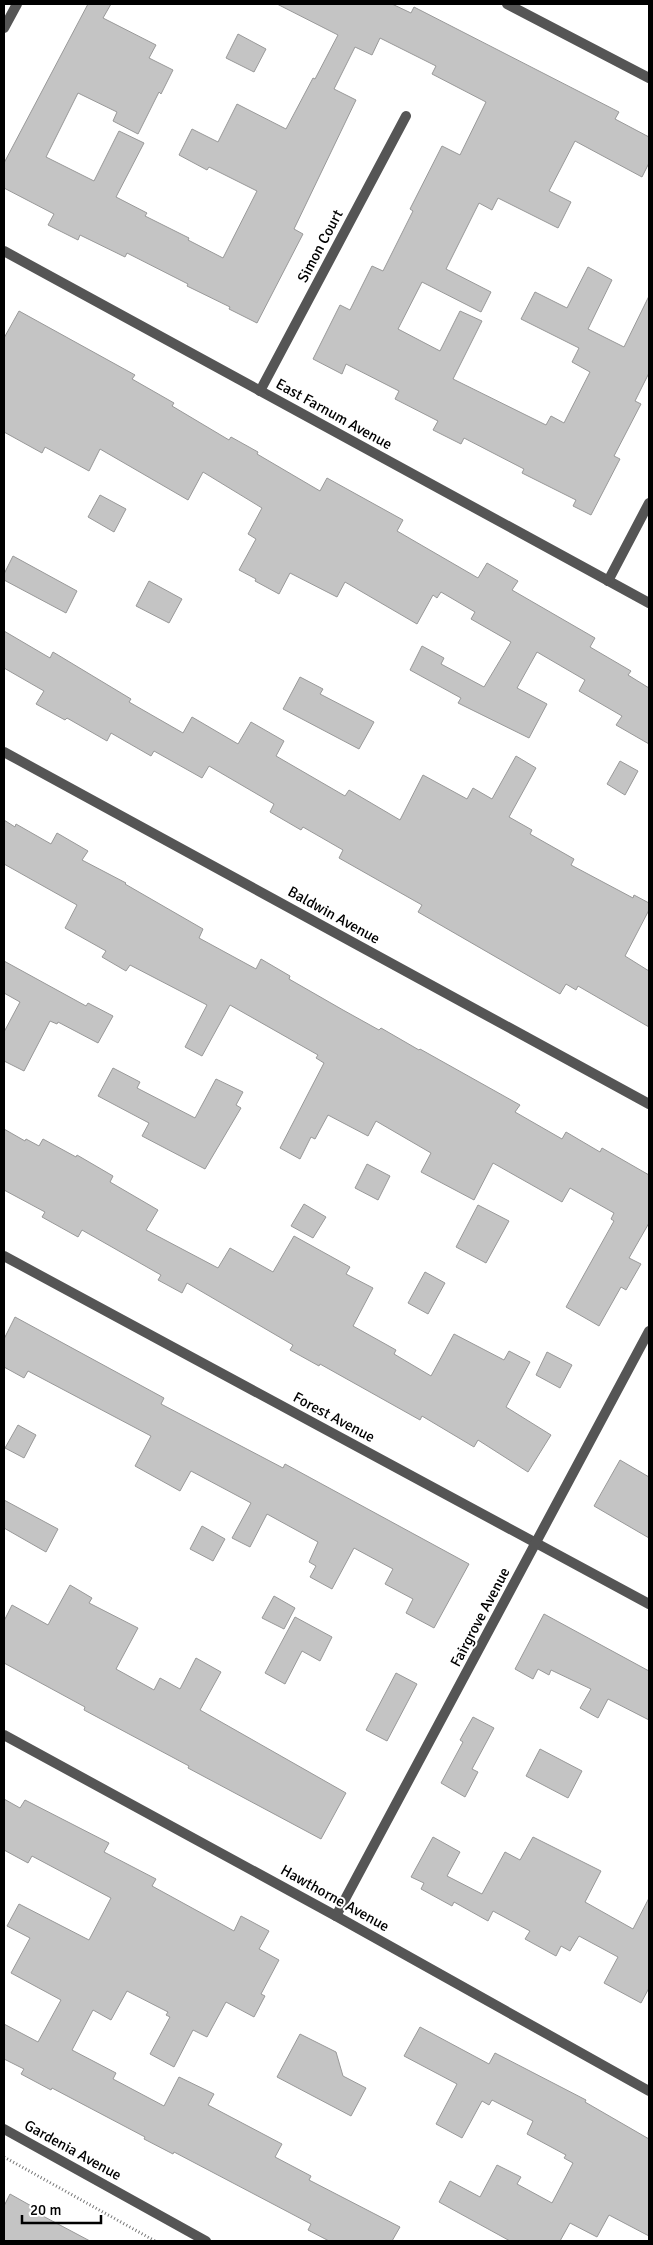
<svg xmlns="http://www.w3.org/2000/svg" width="653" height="2245" viewBox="0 0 653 2245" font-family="Signika,sans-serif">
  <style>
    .building { fill: #c4c4c4; stroke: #999 }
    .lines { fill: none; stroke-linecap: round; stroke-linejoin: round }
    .path { stroke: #777; stroke-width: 3; stroke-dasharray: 1 2.5; stroke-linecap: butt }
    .minor { stroke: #555; stroke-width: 10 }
    .tertiary { stroke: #555; stroke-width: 10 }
    .labels { text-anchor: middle; stroke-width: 4; stroke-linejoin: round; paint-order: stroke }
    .street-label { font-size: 15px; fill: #000; stroke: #fff }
  </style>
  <rect width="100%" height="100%" fill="#fff"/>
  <g class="building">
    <path d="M 88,4 L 111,4 L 103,18 L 156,45 L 149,58 L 173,70 L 161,94 L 159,92 L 138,134 L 113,121 L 117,112 L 78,93 L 46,157 L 94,181 L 119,131 L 144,143 L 116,197 L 147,213 L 145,216 L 189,238 L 188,240 L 223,258 L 257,191 L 209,167 L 207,170 L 179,155 L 192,129 L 218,142 L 237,104 L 286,129 L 313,78 L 315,79 L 338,35 L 277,4 L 392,4 L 411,13 L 414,7 L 619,112 L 615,119 L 649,137 L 649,163 L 642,177 L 575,141 L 549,191 L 571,202 L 558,228 L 498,198 L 492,210 L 479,203 L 446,269 L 491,292 L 481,312 L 422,282 L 398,329 L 440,351 L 460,311 L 482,321 L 453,379 L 546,425 L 551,416 L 564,423 L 590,372 L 572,362 L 579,348 L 521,319 L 535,292 L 567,308 L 588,267 L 612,280 L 588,329 L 624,347 L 649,296 L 649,373 L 635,401 L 641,404 L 614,456 L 620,459 L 591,515 L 573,506 L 576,500 L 522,473 L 524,469 L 464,438 L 461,444 L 433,430 L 438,421 L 395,399 L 399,391 L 346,364 L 342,374 L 313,359 L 340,305 L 350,310 L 372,266 L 383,271 L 413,211 L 410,209 L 442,146 L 460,155 L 486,102 L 432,74 L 436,66 L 380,38 L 372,55 L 355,47 L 334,89 L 356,100 L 294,229 L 303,234 L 257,323 L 229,309 L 230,307 L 187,286 L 188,284 L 127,253 L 125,257 L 80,235 L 78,240 L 48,225 L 54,214 L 4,188 L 4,163 Z"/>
    <path d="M 238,34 L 266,49 L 254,72 L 226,58 Z"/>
    <path d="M 19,311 L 135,375 L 132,379 L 174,403 L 172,406 L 229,440 L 231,437 L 258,452 L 257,454 L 320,491 L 327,478 L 403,520 L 397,531 L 478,578 L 487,563 L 518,581 L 512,590 L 595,638 L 590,647 L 631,671 L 628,675 L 649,688 L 649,744 L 616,725 L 622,716 L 579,691 L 585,680 L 537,652 L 517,688 L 547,704 L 529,738 L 458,703 L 461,698 L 410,670 L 422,646 L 444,658 L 441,664 L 484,687 L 511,642 L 471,619 L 475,612 L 441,592 L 437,598 L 433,595 L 417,624 L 345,582 L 337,597 L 290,573 L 279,594 L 255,581 L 256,579 L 239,570 L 256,539 L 248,534 L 262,508 L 203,472 L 188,500 L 100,449 L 89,471 L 45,447 L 42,453 L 4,432 L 4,338 Z"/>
    <path d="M 100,495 L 126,509 L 114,532 L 88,517 Z"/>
    <path d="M 13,556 L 77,591 L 66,613 L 4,580 L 4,574 Z"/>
    <path d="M 149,581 L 182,599 L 169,623 L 136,606 Z"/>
    <path d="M 4,631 L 50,658 L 53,652 L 131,699 L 129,702 L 183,733 L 192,717 L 238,744 L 251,722 L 284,741 L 276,756 L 345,796 L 349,790 L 400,820 L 423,775 L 467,799 L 473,788 L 492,799 L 516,756 L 536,768 L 509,817 L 532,830 L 530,834 L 574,859 L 571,865 L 633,898 L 634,895 L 649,903 L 649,910 L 625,956 L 649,971 L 649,1027 L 578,986 L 576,990 L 566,984 L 560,994 L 418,912 L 422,905 L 339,858 L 343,850 L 303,827 L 301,830 L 270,812 L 274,804 L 209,766 L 202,778 L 154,751 L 151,756 L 111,733 L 107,741 L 67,718 L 65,720 L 36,704 L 44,691 L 4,668 Z"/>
    <path d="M 300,677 L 323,689 L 320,694 L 374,722 L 359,749 L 283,709 Z"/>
    <path d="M 620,761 L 638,771 L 625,795 L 607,784 Z"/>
    <path d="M 4,820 L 15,827 L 16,824 L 51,844 L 57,833 L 88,851 L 82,860 L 126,883 L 125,884 L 203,929 L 199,938 L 256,969 L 261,959 L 290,976 L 289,979 L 343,1010 L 379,1030 L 381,1028 L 419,1050 L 420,1049 L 520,1105 L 515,1112 L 562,1139 L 566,1132 L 600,1152 L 602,1148 L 649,1175 L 649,1223 L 629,1258 L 641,1264 L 626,1290 L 621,1287 L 599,1326 L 566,1307 L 614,1221 L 611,1219 L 614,1213 L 570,1188 L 562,1202 L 493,1163 L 474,1200 L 421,1172 L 431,1153 L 376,1121 L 368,1136 L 328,1115 L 315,1139 L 311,1137 L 300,1159 L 280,1148 L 324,1063 L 316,1058 L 318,1055 L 230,1005 L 202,1056 L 185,1047 L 207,1005 L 130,965 L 126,971 L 102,957 L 106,951 L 65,928 L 77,905 L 4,864 Z"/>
    <path d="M 4,961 L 86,1006 L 88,1003 L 113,1016 L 98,1043 L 58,1022 L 57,1024 L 50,1021 L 24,1071 L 4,1061 L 4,1032 L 20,1002 L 4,993 Z"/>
    <path d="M 113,1068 L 140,1082 L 137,1088 L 195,1118 L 216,1079 L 243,1092 L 236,1105 L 241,1108 L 205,1169 L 142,1136 L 149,1123 L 98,1096 Z"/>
    <path d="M 4,1129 L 25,1141 L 26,1139 L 39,1146 L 43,1139 L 76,1157 L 77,1155 L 113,1176 L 110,1182 L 158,1210 L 146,1230 L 218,1268 L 230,1248 L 273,1272 L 294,1236 L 350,1267 L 346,1274 L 373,1288 L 353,1326 L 396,1350 L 394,1354 L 431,1376 L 454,1334 L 504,1360 L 509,1351 L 530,1362 L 506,1407 L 551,1435 L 528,1472 L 478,1440 L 474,1447 L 422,1416 L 420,1420 L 320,1364 L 319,1366 L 290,1350 L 293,1345 L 187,1283 L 182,1293 L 158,1280 L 161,1275 L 82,1230 L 78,1237 L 42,1217 L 45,1212 L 4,1190 Z"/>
    <path d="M 367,1164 L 390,1176 L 378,1200 L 355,1188 Z"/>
    <path d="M 304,1204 L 326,1217 L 313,1238 L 291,1226 Z"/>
    <path d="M 478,1205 L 509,1221 L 486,1263 L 456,1247 Z"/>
    <path d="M 425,1272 L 445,1283 L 428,1314 L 408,1303 Z"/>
    <path d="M 15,1317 L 164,1398 L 161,1404 L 283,1468 L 285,1464 L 469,1564 L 434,1628 L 406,1613 L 413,1599 L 385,1584 L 393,1569 L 354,1548 L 332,1589 L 310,1577 L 316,1566 L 309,1562 L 318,1542 L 267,1514 L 250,1547 L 232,1538 L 251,1503 L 191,1471 L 180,1491 L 135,1466 L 151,1436 L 28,1371 L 24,1378 L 4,1367 L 4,1339 Z"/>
    <path d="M 547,1352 L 572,1365 L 560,1388 L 536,1375 Z"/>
    <path d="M 18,1425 L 36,1435 L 24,1458 L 5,1448 Z"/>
    <path d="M 620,1460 L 649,1477 L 649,1538 L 594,1506 Z"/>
    <path d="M 4,1500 L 58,1529 L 46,1552 L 4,1528 Z"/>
    <path d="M 202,1526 L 225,1539 L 213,1561 L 190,1549 Z"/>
    <path d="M 70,1585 L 92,1598 L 89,1603 L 138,1628 L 116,1669 L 154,1690 L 160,1678 L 180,1689 L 196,1658 L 221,1672 L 200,1710 L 346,1793 L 321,1839 L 188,1768 L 189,1766 L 84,1710 L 85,1707 L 4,1663 L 4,1621 L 12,1605 L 48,1625 Z"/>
    <path d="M 274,1596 L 295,1608 L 284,1629 L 262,1618 Z"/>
    <path d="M 544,1614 L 649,1671 L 649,1720 L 608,1699 L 598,1718 L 580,1708 L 591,1689 L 551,1670 L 549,1675 L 538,1669 L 533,1679 L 515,1669 Z"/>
    <path d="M 295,1617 L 332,1637 L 320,1661 L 302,1651 L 285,1684 L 265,1673 Z"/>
    <path d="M 396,1673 L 417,1684 L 387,1741 L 366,1730 Z"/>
    <path d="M 473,1717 L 494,1728 L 472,1769 L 478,1772 L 465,1797 L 441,1783 L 463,1742 L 460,1740 Z"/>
    <path d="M 540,1749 L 582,1771 L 568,1798 L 526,1776 Z"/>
    <path d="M 4,1799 L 20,1808 L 25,1800 L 109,1843 L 104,1852 L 156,1879 L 152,1886 L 234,1931 L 241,1916 L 269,1931 L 259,1949 L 279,1960 L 261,1994 L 265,1996 L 254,2017 L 226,2002 L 207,2037 L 193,2030 L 174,2067 L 150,2054 L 170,2017 L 166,2015 L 168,2012 L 127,1991 L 111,2020 L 93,2010 L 72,2050 L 116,2073 L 113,2079 L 164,2106 L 179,2077 L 214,2094 L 208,2105 L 282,2144 L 275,2157 L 311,2176 L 309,2180 L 400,2227 L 392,2241 L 329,2241 L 308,2230 L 311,2224 L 174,2152 L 173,2154 L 144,2139 L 145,2137 L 52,2088 L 51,2090 L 21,2074 L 24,2069 L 4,2059 L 4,2024 L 38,2042 L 61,2000 L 11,1973 L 30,1938 L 7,1926 L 19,1904 L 89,1940 L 111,1898 L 32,1856 L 28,1863 L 4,1850 Z"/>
    <path d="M 433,1837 L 460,1852 L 447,1876 L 482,1894 L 505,1852 L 520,1860 L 533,1837 L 601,1871 L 585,1902 L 633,1929 L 649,1898 L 649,1988 L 641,2003 L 604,1983 L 618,1957 L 579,1936 L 570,1951 L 561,1946 L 556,1956 L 525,1939 L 530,1931 L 493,1911 L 488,1921 L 454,1902 L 452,1906 L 421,1889 L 424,1883 L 411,1877 Z"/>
    <path d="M 420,2027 L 489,2064 L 495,2053 L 586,2100 L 585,2102 L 649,2139 L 649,2236 L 609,2215 L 597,2237 L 570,2223 L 560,2241 L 510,2241 L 439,2202 L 450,2181 L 480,2197 L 497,2165 L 521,2177 L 517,2184 L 552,2203 L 573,2163 L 564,2158 L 566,2155 L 527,2134 L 533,2121 L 492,2100 L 489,2105 L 482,2101 L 462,2138 L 436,2124 L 457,2084 L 404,2056 Z"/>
    <path d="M 300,2034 L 336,2052 L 343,2076 L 366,2088 L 351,2116 L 277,2077 Z"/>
    <path d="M 10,2194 L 42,2212 L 41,2215 L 90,2241 L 4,2241 L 4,2206 Z"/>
  </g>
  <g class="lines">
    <path class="path" d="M 4,2157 L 155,2241"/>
    <g class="minor">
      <path d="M 507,4 L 649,78"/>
      <path d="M 4,28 L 17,4"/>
      <path d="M 4,251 L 649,603"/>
      <path d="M 260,391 L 406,116"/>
      <path d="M 608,581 L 649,503"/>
      <path d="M 4,752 L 649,1104"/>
      <path d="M 4,1256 L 649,1604"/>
      <path d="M 4,1735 L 336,1916 L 649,2091"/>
      <path d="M 336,1916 L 649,1331"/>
    </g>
    <path class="tertiary" d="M 4,2129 L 206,2241"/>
  </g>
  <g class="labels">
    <g class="street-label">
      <text transform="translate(320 246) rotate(-62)" y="5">Simon Court</text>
      <text transform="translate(334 414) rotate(29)" y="5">East Farnum Avenue</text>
      <text transform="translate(334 915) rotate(29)" y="5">Baldwin Avenue</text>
      <text transform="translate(334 1417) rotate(28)" y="5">Forest Avenue</text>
      <text transform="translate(480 1617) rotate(-62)" y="5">Fairgrove Avenue</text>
      <text transform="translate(335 1898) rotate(29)" y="5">Hawthorne Avenue</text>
      <text transform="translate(73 2150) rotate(29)" y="5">Gardenia Avenue</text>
    </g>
  </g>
  <rect width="653" height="2245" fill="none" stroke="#000000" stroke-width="10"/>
  <path d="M22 2215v8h79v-8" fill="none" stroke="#000000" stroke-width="2.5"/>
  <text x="30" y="2215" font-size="15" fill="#000000" stroke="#ffffff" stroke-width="4" paint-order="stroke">20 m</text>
</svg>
